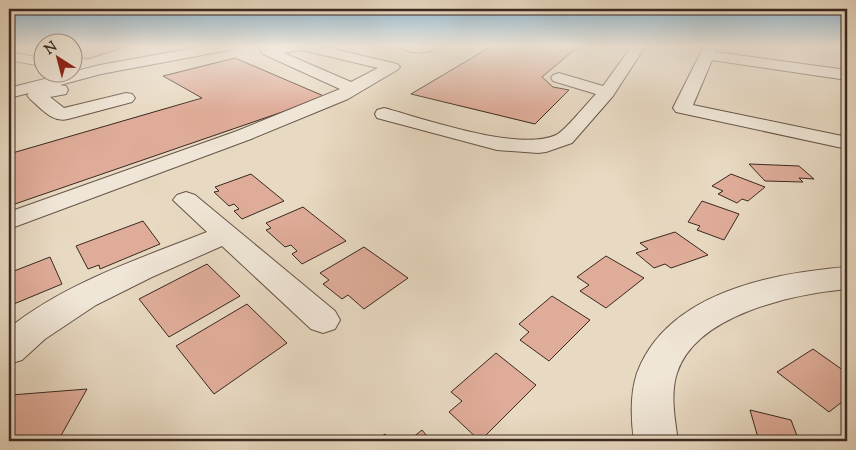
<svg xmlns="http://www.w3.org/2000/svg" width="856" height="450" viewBox="0 0 856 450" font-family="'Sorts Mill Goudy',serif">
  <style>
    .building { fill: #dfac99; stroke: #3a2920 }
    .lines { fill: none; stroke-linecap: round; stroke-linejoin: round }
    .minor-casing { stroke: #665548; stroke-width: 2 }
    .minor { fill: #f0e6d7; fill-rule: evenodd }
  </style>
  <rect width="100%" height="100%" fill="#e8d9c2"/>
  <filter id="stains"><feTurbulence type="fractalNoise" baseFrequency=".004" numOctaves="4"/><feColorMatrix values="0 0 0 0 .2 0 0 0 0 .09 0 0 0 0 .02 0 0 0 .5 -.17"/></filter>
  <radialGradient id="worn" r=".72"><stop offset=".6" stop-color="#630" stop-opacity="0"/><stop offset="1" stop-color="#630" stop-opacity=".3"/></radialGradient>
  <g class="building">
    <path d="M 72,46 L 129,46 L 88,59 L 72,56 Z"/>
    <path d="M 492,46 L 579,46 L 542,77 L 553,87 L 569,90 L 535,124 L 411,94 Z"/>
    <path d="M 235,58 L 326,97 L 9,206 L 9,154 L 202,98 L 163,76 Z"/>
    <path d="M 749,164 L 799,166 L 814,179 L 799,178 L 803,182 L 765,181 Z"/>
    <path d="M 251,174 L 284,201 L 242,219 L 234,211 L 239,209 L 234,204 L 229,206 L 214,192 L 219,191 L 215,187 Z"/>
    <path d="M 731,174 L 765,187 L 748,201 L 742,199 L 737,203 L 718,194 L 723,191 L 712,186 Z"/>
    <path d="M 702,201 L 739,214 L 724,240 L 697,230 L 700,226 L 688,222 Z"/>
    <path d="M 303,207 L 346,241 L 302,264 L 292,254 L 297,251 L 291,245 L 285,247 L 266,230 L 271,228 L 266,223 Z"/>
    <path d="M 143,221 L 160,244 L 100,269 L 99,265 L 88,269 L 76,246 Z"/>
    <path d="M 675,232 L 708,255 L 671,268 L 665,264 L 654,268 L 636,253 L 648,249 L 640,243 Z"/>
    <path d="M 364,247 L 408,278 L 364,309 L 348,295 L 342,299 L 323,284 L 329,280 L 320,273 Z"/>
    <path d="M 606,256 L 644,278 L 606,308 L 580,291 L 589,285 L 577,277 Z"/>
    <path d="M 50,257 L 62,284 L 9,306 L 9,273 Z"/>
    <path d="M 207,264 L 240,296 L 169,337 L 139,299 Z"/>
    <path d="M 552,296 L 590,320 L 549,361 L 520,340 L 529,332 L 519,324 Z"/>
    <path d="M 247,304 L 287,343 L 214,394 L 176,346 Z"/>
    <path d="M 813,349 L 847,373 L 847,398 L 829,412 L 777,372 Z"/>
    <path d="M 496,353 L 536,385 L 480,441 L 449,412 L 462,401 L 451,392 Z"/>
    <path d="M 87,389 L 58,441 L 9,441 L 9,398 L 11,395 Z"/>
    <path d="M 750,410 L 791,420 L 799,441 L 759,441 Z"/>
    <path d="M 422,430 L 431,441 L 408,441 Z"/>
    <path d="M 385,434 L 391,441 L 375,441 Z"/>
  </g>
  <g class="lines">
    <g class="minor-casing">
      <g id="minor">
        <path d="M 205,46 L 235,46 L 229,50 L 101,74 L 60,85 L 66,86 L 68,90 L 66,94 L 50,97 L 64,108 L 126,93 L 132,94 L 135,98 L 132,102 L 68,119 C 52,123 41,108 30,99 L 27,95 L 29,93 L 9,98 L 9,88 L 100,65 Z"/>
        <path d="M 257,46 L 321,46 L 397,64 L 400,67 L 397,70 L 348,99 L 251,139 L 9,229 L 9,212 L 237,131 L 340,89 L 263,54 ZM 302,50 L 378,68 L 351,82 L 284,53 Z"/>
        <path d="M 399,46 L 439,46 C 432,55 406,54 399,46 Z"/>
        <path d="M 623,46 L 643,46 L 644,48 L 613,96 L 572,143 L 546,152 L 538,153 L 497,150 L 377,118 L 375,114 L 377,110 L 384,108 C 425,119 518,152 556,135 C 565,131 587,103 596,94 L 553,81 L 551,78 L 553,75 L 559,73 L 603,86 L 629,50 Z"/>
        <path d="M 704,46 L 718,46 L 715,52 L 847,70 L 847,80 L 712,60 L 693,105 L 847,137 L 847,149 L 676,112 L 673,108 Z"/>
        <path d="M 9,52 L 42,58 L 42,66 L 9,60 Z"/>
        <path d="M 186,192 L 195,195 L 335,311 L 340,320 L 335,329 L 323,333 L 311,329 L 222,246 L 152,277 L 96,305 L 45,339 L 22,360 L 9,364 L 9,328 C 67,282 139,259 207,232 L 173,200 L 177,195 Z"/>
        <path d="M 847,267 L 847,289 C 794,294 696,314 677,373 C 670,394 675,420 678,441 L 634,441 C 631,420 630,394 637,373 C 667,293 771,273 847,267 Z"/>
      </g>
    </g>
    <use href="#minor" class="minor"/>
  </g>
  <linearGradient id="sky" x2="0" y2="1"><stop stop-color="#87b6d3"/><stop offset="0.42" stop-color="#f5eee4"/><stop offset="1" stop-color="#f5eee4" stop-opacity="0"/></linearGradient>
  <rect width="856" height="109" fill="url(#sky)"/>
  <rect width="856" height="450" fill="none" stroke="#e8d9c2" stroke-width="30"/>
  <rect x="10" y="10" width="836" height="430" fill="none" stroke="#3a2920" stroke-width="2.5"/>
  <rect x="15" y="15" width="826" height="420" fill="none" stroke="#3a2920"/>
  <g transform="translate(58 58) rotate(324)"><circle r="24" fill="#f0e6d7" stroke="#a79a8e"/>
  <path d="M0-4L9 19L0 12L-9 19Z" fill="#8f2418"/>
  <text y="-8" font-size="14" font-weight="bold" text-anchor="middle" fill="#3a2920">N</text>
  </g>
  <rect width="100%" height="100%" filter="url(#stains)"/>
  <rect width="100%" height="100%" fill="url(#worn)"/>
</svg>
